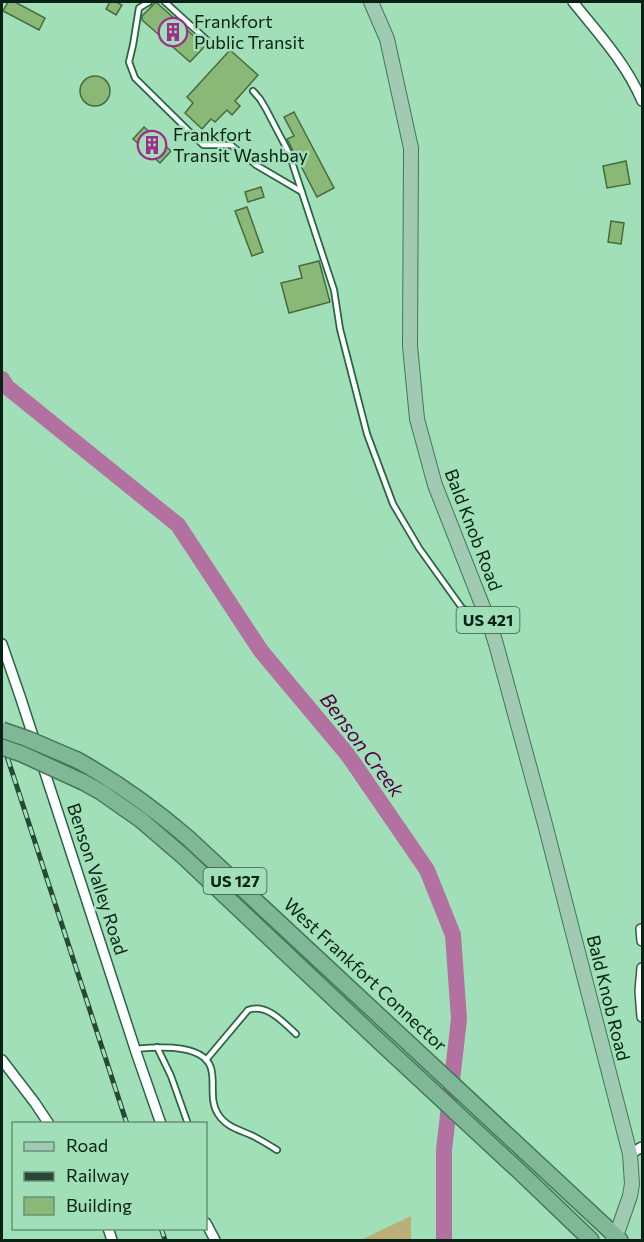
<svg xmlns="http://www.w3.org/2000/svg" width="644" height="1242" viewBox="0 0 644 1242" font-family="Commissioner,sans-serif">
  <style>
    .green { fill: #bbae77 }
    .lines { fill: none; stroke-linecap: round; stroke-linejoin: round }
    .river { stroke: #b271a0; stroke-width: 16 }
    .building { fill: #8ab877; stroke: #496b3b; stroke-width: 1.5 }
    .service-casing { stroke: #286544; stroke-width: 8 }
    .minor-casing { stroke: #286544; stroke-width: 12 }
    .primary-casing { stroke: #427859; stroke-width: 16 }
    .trunk-casing { stroke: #427859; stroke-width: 18 }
    .service { stroke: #fff; stroke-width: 4.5 }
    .minor { stroke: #fff; stroke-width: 9 }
    .primary { stroke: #a0cab1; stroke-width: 14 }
    .trunk { stroke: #80b897; stroke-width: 15 }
    .rail-casing { stroke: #284836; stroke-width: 5 }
    .rail { stroke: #a0dfb8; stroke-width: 3; stroke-dasharray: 9; stroke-linecap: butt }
    .trunk-bridge-casing { stroke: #427859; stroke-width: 18; stroke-linecap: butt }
    .trunk-bridge { stroke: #80b897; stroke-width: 15 }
    .labels { text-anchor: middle; stroke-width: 5; stroke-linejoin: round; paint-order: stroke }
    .shield { fill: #a0dfb8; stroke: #365b46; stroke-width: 1.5 }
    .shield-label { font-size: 16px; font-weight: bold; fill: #092215 }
    .poi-label { font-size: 18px; fill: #092215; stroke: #a0dfb8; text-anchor: start }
    .street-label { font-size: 18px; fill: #092215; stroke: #a0dfb8 }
    .water-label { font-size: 20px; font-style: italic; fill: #540046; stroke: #a0dfb8 }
  </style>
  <rect width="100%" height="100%" fill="#a0dfb8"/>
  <path class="green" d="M 411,1216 L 411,1240 L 361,1240 Z"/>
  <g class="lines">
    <path class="river" d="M 2,379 L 7,387 L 178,525 L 261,651 L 348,755 L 427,870 L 453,935 L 459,1019 L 444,1150 L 444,1240"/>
  </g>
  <g class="building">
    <path d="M 8,2 L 15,2 L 45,18 L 39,30 L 3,11 Z"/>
    <path d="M 110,2 L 116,2 L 122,5 L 116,15 L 106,9 Z"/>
    <path d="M 156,2 L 205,46 L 190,62 L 142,20 L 142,16 Z"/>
    <path d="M 230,50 L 258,75 L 235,101 L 240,106 L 232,115 L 227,110 L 215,122 L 211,119 L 202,129 L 185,113 L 193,103 L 187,97 Z"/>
    <circle cx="95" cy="91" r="15"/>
    <path d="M 294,112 L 334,188 L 317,197 L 287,139 L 294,136 L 284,117 Z"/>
    <path d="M 144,127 L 171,151 L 160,163 L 133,139 Z"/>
    <path d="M 626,161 L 630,184 L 607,188 L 603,166 Z"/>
    <path d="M 261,187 L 264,197 L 248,202 L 245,192 Z"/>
    <path d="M 247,207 L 263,252 L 252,256 L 235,211 Z"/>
    <path d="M 611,221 L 624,223 L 621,244 L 608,242 Z"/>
    <path d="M 319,261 L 330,302 L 289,313 L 281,283 L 302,278 L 299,266 Z"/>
  </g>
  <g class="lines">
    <g class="service-casing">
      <g id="service">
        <path d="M 149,2 L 139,8 L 133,45 L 129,62 L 135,78 L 203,145 L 231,145 L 256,165 L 302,192"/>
        <path d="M 165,2 L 209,42"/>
        <path d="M 253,91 L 260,99 L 266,109 L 289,153 L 334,290 L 340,329 L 367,434 L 393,504 L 419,548 L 462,608 L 485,622"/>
        <path d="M 157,1047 L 171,1076 L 188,1124"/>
        <path d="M 135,1049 C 157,1047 209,1042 212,1073 C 214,1086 210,1102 218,1114 C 226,1127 240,1130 253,1136 C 261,1140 269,1145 277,1150"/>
        <path d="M 206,1060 L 248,1010 C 267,1003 284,1023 296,1034"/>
      </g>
    </g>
    <g class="minor-casing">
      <g id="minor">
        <path d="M 573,2 C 598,33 626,63 642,101"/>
        <path d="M 2,644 L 20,696 L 137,1055 L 161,1124"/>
        <path d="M 641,929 L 642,941"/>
        <path d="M 642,968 L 640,991 L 642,1017"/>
        <path d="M 2,1060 L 35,1103 L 49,1124"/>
        <path d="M 630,1154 L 642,1147"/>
        <path d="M 206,1223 L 215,1240"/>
        <path d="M 108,1228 L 112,1240"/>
      </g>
    </g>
    <g class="primary-casing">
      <path id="primary" d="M 371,2 L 387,39 L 411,148 L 410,346 L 417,419 L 435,485 L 490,625 L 496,644 L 545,824 L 630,1154 L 632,1184 L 630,1196 L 616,1236 L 613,1240"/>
    </g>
    <g class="trunk-casing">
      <g id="trunk">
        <path d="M 77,760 C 117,782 153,808 188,838 L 620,1240"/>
        <path d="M 83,782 L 101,792 L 141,820 L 184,857 L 381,1043 L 519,1171 L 591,1240"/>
      </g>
    </g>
    <use href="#service" class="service"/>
    <use href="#minor" class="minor"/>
    <use href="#primary" class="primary"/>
    <use href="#trunk" class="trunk"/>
    <g class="rail-casing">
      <g id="rail">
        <path d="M 2,741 L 127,1124"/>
        <path d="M 161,1228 L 165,1240"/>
      </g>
    </g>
    <use href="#rail" class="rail"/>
    <g class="trunk-bridge-casing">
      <g id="trunk-bridge">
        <path d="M 2,730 L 28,739 L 77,760"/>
        <path d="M 2,747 L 22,754 L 83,782"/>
      </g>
    </g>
    <use href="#trunk-bridge" class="trunk-bridge"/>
  </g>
  <defs>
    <g id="building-ring" transform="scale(1.5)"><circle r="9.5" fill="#a0dfb8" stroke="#9f2c88" stroke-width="1.5"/><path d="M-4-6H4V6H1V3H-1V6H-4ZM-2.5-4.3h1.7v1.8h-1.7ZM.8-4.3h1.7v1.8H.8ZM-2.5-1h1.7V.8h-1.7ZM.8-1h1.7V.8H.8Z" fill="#9f2c88"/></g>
  </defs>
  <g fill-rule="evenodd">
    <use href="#building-ring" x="173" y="32"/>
    <use href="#building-ring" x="152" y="145"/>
  </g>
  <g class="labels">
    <g class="shield">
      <rect x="456.5" y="607" width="63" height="26" rx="4.5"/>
      <rect x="203.5" y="868" width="63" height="26" rx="4.5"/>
    </g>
    <g class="shield-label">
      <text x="488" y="626">US 421</text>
      <text x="235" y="887">US 127</text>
    </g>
    <g class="poi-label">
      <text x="194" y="28">Frankfort<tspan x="194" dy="21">Public Transit</tspan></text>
      <text x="173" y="141">Frankfort<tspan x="173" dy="21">Transit Washbay</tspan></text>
    </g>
    <g class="street-label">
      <text transform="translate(473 530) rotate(69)" y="6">Bald Knob Road</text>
      <text transform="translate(97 879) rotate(72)" y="6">Benson Valley Road</text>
      <text transform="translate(365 975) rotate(43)" y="6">West Frankfort Connector</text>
      <text transform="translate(608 998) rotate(76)" y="6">Bald Knob Road</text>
    </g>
    <g class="water-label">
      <text transform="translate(362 745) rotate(53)" y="7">Benson Creek</text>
    </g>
  </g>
  <rect width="644" height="1242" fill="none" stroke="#092215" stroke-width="6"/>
  <rect x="12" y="1122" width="195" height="108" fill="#a0dfb8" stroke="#649377" stroke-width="1.5"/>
  <rect x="24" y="1142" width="30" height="9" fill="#a0cab1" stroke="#649377" stroke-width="1.5"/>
  <text x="66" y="1152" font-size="18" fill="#092215">Road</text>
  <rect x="24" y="1172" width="30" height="9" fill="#284836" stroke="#649377" stroke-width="1.5"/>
  <text x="66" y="1182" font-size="18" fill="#092215">Railway</text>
  <rect x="24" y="1197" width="30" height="18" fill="#8ab877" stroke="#649377" stroke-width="1.5"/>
  <text x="66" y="1212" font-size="18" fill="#092215">Building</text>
</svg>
